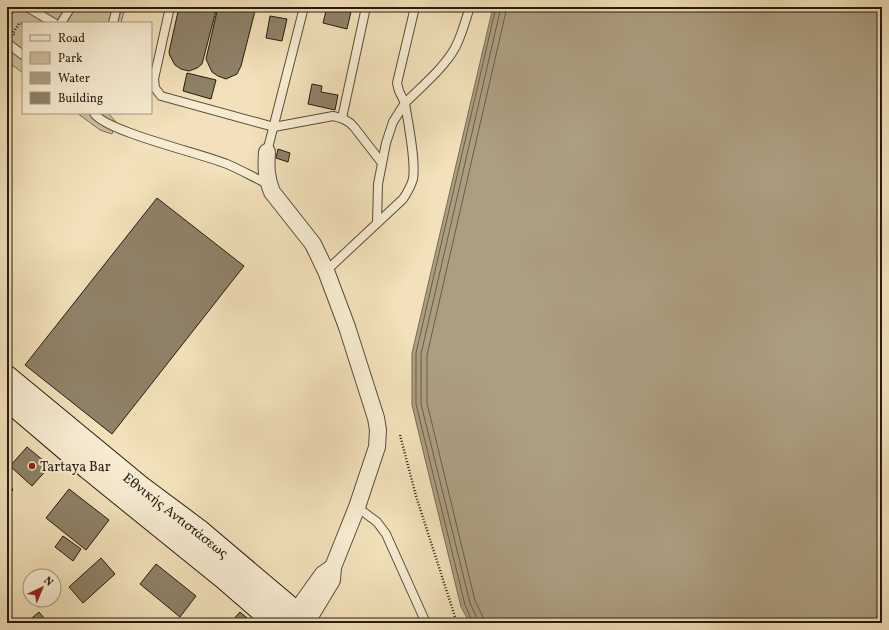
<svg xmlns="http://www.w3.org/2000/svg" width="889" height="630" viewBox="0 0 889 630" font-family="Vollkorn,serif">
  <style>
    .green { fill: #cfc09d; stroke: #7a6e58 }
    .water { fill: #ac9e81; stroke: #766a55 }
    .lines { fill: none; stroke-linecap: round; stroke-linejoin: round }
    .shore { stroke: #685d4a; stroke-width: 1 }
    .building { fill: #8f8269; stroke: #241c12 }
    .service-casing { stroke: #584d3c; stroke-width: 10 }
    .minor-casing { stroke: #584d3c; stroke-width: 18 }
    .secondary-casing { stroke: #241c12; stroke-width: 24 }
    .path { stroke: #241c12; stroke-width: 2.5; stroke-dasharray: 1 2; stroke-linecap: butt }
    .service { stroke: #f7ecd2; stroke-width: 8 }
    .minor { stroke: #f7ecd2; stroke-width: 16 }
    .secondary { stroke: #f7ecd2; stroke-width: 22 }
    .poi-dot { fill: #8f2418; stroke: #f7ecd2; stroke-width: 1.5 }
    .labels { text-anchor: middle; stroke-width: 4; stroke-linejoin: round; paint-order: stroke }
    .poi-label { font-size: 14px; fill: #241c12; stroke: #f7ecd2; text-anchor: start }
    .street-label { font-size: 14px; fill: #241c12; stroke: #f7ecd2 }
  </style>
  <rect width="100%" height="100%" fill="#f2e1ba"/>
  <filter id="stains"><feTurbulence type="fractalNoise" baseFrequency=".005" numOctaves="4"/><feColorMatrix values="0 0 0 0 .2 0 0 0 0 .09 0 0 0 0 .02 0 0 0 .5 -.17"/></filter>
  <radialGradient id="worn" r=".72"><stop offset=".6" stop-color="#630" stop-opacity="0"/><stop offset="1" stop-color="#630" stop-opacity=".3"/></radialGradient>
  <g class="green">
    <path d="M 7,7 L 125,7 L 121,23 L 23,23 L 23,73 L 7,61 Z"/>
    <path d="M 77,113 L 108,113 L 116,122 L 112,134 L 100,130 Z"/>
  </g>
  <path class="water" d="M 493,7 L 882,7 L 882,623 L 470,623 L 461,607 L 412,405 L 412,353 Z"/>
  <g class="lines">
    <g class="shore">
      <path d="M 473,623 L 465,605 L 416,404 L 416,353 L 496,7"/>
      <path d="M 478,623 L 477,618 L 470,603 L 421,404 L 421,354 L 501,7"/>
      <path d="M 484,623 L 483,617 L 475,601 L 427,403 L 427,355 L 507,7"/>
    </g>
  </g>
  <g class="building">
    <path d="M 179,7 L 217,7 L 202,64 L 197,68 L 189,71 L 181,69 L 175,65 L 170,56 L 169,52 Z"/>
    <path d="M 218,7 L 256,7 L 241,66 L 237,74 L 226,79 L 218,76 L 212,72 L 206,59 Z"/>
    <path d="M 327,7 L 352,7 L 347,29 L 323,23 Z"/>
    <path d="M 270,16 L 287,19 L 282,41 L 266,38 Z"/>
    <path d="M 187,73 L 216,80 L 211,99 L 183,91 Z"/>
    <path d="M 312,84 L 322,86 L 321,92 L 338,95 L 335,110 L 308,104 Z"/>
    <path d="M 278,149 L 290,153 L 288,162 L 276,158 Z"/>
    <path d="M 157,198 L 244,266 L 112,434 L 25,365 Z"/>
    <path d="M 27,447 L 50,466 L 32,486 L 10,466 Z"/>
    <path d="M 7,481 L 13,490 L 7,495 Z"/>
    <path d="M 69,489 L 109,520 L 86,550 L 46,518 Z"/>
    <path d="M 63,536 L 81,549 L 73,561 L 55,547 Z"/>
    <path d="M 101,558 L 115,574 L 83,603 L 69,587 Z"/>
    <path d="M 156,564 L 196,596 L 180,617 L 140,584 Z"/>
    <path d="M 39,612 L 48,623 L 26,623 Z"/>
    <path d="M 240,612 L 253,623 L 230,623 Z"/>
  </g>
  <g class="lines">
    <g class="service-casing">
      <g id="service">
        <path d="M 27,7 L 54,23"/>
        <path d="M 170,7 L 154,79 L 155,88 L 161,96 L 274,127 L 333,116 C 342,118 348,120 354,127 L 382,163"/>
        <path d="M 7,14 L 11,7"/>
        <path d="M 61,23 L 71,7"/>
        <path d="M 113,23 L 117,7"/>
        <path d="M 7,43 L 23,55"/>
        <path d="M 94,113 C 104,131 203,154 227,164 C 241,170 255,178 268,184"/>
        <path d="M 342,118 L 366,7"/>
        <path d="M 267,152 L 304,7"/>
        <path d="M 377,223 L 378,184 L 386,143 L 393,122 L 405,103 L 399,91 L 397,83 L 415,7"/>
        <path d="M 326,271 L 403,199 C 407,193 411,186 413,179 C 416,160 408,123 405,103 C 422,86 443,69 455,48 C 462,35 465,21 470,7"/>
        <path d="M 357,507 L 377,522 L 386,534 L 426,623"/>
      </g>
    </g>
    <g class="minor-casing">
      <g id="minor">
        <path d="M 267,152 C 266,168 266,177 272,192 L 313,244 L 326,271 L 347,327 L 376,418 L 378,430 L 377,447 L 357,507 L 333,567 L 332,580 L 306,623"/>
        <path d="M 288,623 L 323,574 L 333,567"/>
      </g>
    </g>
    <g class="secondary-casing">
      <g id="secondary">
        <path d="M 7,377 L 139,486 L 198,530 L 308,623"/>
        <path d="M 7,399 L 88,468 L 224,578 L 276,623"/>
      </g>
    </g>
    <g class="path">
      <path d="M 14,35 L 13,33 L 19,24 L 23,23"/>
      <path d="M 400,435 L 416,496 L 457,623"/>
    </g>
    <use href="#service" class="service"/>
    <use href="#minor" class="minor"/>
    <use href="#secondary" class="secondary"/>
  </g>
  <circle class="poi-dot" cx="32" cy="466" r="4"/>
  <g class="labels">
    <g class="poi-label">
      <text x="40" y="471">Tartaya Bar</text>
    </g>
    <g class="street-label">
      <text transform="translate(176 515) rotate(38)" y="5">Εθνικής Αντιστάσεως</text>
    </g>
  </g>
  <rect width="889" height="630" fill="none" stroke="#f2e1ba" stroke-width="24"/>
  <rect x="8" y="8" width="873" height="614" fill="none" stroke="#241c12" stroke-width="2"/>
  <rect x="12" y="12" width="865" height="606" fill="none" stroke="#241c12"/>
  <rect x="22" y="22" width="130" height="92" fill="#f7ecd2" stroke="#a39985"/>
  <rect x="30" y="35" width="20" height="6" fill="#f7ecd2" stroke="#a39985"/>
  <text x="58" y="42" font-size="12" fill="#241c12">Road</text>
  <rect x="30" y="52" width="20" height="12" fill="#cfc09d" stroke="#a39985"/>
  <text x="58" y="62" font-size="12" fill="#241c12">Park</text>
  <rect x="30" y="72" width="20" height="12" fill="#ac9e81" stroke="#a39985"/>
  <text x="58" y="82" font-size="12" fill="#241c12">Water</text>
  <rect x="30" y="92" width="20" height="12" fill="#8f8269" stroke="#a39985"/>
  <text x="58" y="102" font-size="12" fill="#241c12">Building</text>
  <g transform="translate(42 588) rotate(44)"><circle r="19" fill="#f7ecd2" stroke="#a39985"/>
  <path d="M0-3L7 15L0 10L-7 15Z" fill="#8f2418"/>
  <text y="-6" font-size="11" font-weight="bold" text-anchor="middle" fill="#241c12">N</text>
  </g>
  <rect width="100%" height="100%" filter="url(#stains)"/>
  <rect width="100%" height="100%" fill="url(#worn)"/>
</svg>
